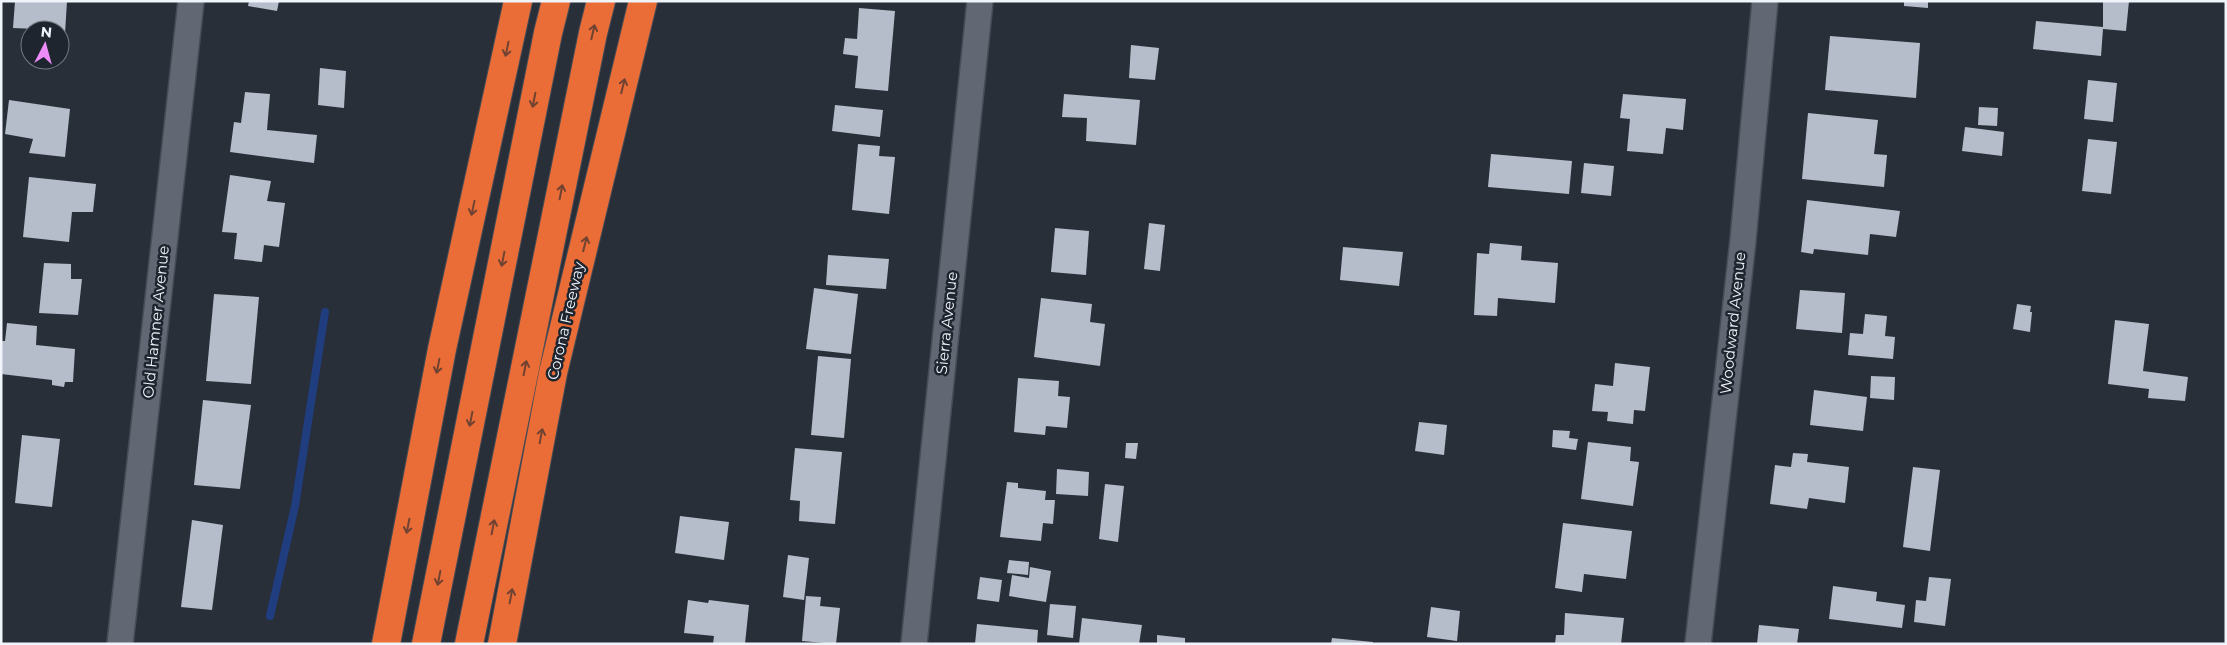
<svg xmlns="http://www.w3.org/2000/svg" width="2227" height="645" viewBox="0 0 2227 645" font-family="Montserrat,sans-serif">
  <style>
    .lines { fill: none; stroke-linecap: round; stroke-linejoin: round }
    .stream { stroke: #203d7f; stroke-width: 8 }
    .building { fill: #b5bcca }
    .minor-casing { stroke: #474c55; stroke-width: 28 }
    .motorway-casing { stroke: #474c55; stroke-width: 30 }
    .minor { stroke: #616874; stroke-width: 25 }
    .motorway { stroke: #ea6d37; stroke-width: 28 }
    .oneway { stroke: #704232 }
    .labels { text-anchor: middle; stroke-width: 5; stroke-linejoin: round; paint-order: stroke }
    .street-label { font-size: 15px; fill: #f0f4fb; stroke: #1f252f }
  </style>
  <rect width="100%" height="100%" fill="#292f39"/>
  <g class="lines">
    <path class="stream" d="M 270,616 L 295,506 L 325,312"/>
  </g>
  <g class="building">
    <path d="M 15,1 L 67,1 L 65,34 L 60,33 L 60,30 L 13,28 Z"/>
    <path d="M 249,1 L 279,1 L 277,11 L 248,6 Z"/>
    <path d="M 1904,1 L 1928,1 L 1928,8 L 1904,6 Z"/>
    <path d="M 2103,1 L 2129,1 L 2126,31 L 2103,29 L 2101,56 L 2033,49 L 2036,21 L 2103,27 Z"/>
    <path d="M 859,8 L 895,11 L 888,91 L 855,88 L 858,56 L 843,54 L 845,38 L 857,39 Z"/>
    <path d="M 1830,36 L 1920,43 L 1916,98 L 1825,90 Z"/>
    <path d="M 1131,45 L 1159,48 L 1155,80 L 1129,78 Z"/>
    <path d="M 320,68 L 346,71 L 344,108 L 318,105 Z"/>
    <path d="M 2088,80 L 2117,83 L 2113,122 L 2084,119 Z"/>
    <path d="M 245,92 L 270,94 L 267,130 L 317,135 L 314,163 L 230,152 L 234,122 L 241,123 Z"/>
    <path d="M 1064,94 L 1140,100 L 1136,145 L 1086,141 L 1087,118 L 1062,117 Z"/>
    <path d="M 1623,94 L 1686,99 L 1683,130 L 1666,128 L 1663,154 L 1627,151 L 1630,119 L 1620,118 Z"/>
    <path d="M 9,100 L 70,109 L 65,157 L 29,153 L 33,139 L 5,134 Z"/>
    <path d="M 835,105 L 883,110 L 880,137 L 832,131 Z"/>
    <path d="M 1979,107 L 1998,108 L 1997,126 L 1978,125 Z"/>
    <path d="M 1808,113 L 1878,120 L 1874,154 L 1887,155 L 1884,187 L 1802,179 Z"/>
    <path d="M 1965,127 L 2004,132 L 2002,156 L 1962,151 Z"/>
    <path d="M 2088,139 L 2117,142 L 2111,194 L 2082,191 Z"/>
    <path d="M 858,144 L 880,146 L 879,156 L 895,157 L 889,214 L 852,210 Z"/>
    <path d="M 1491,154 L 1572,161 L 1569,194 L 1488,187 Z"/>
    <path d="M 1584,163 L 1614,166 L 1611,196 L 1581,193 Z"/>
    <path d="M 230,175 L 271,181 L 267,201 L 285,203 L 279,247 L 264,245 L 262,262 L 234,259 L 237,233 L 222,232 Z"/>
    <path d="M 29,177 L 96,184 L 93,212 L 72,212 L 69,242 L 23,237 Z"/>
    <path d="M 1807,200 L 1900,211 L 1896,237 L 1870,234 L 1868,255 L 1814,249 L 1813,254 L 1801,252 Z"/>
    <path d="M 1149,223 L 1165,225 L 1160,271 L 1144,269 Z"/>
    <path d="M 1055,228 L 1089,231 L 1086,275 L 1051,272 Z"/>
    <path d="M 1490,243 L 1522,246 L 1521,260 L 1558,263 L 1555,303 L 1498,298 L 1497,316 L 1474,315 L 1477,253 L 1489,254 Z"/>
    <path d="M 1343,247 L 1403,252 L 1399,286 L 1340,280 Z"/>
    <path d="M 828,255 L 889,259 L 886,289 L 826,285 Z"/>
    <path d="M 44,263 L 71,264 L 71,279 L 82,279 L 78,315 L 39,313 Z"/>
    <path d="M 814,288 L 858,294 L 851,354 L 806,349 Z"/>
    <path d="M 1800,290 L 1845,293 L 1842,333 L 1796,329 Z"/>
    <path d="M 214,294 L 259,297 L 251,384 L 206,381 Z"/>
    <path d="M 1041,298 L 1092,304 L 1090,322 L 1105,324 L 1100,366 L 1034,357 Z"/>
    <path d="M 2017,304 L 2031,306 L 2030,312 L 2032,312 L 2030,332 L 2013,329 Z"/>
    <path d="M 1865,314 L 1887,316 L 1885,336 L 1895,337 L 1893,359 L 1848,355 L 1850,333 L 1863,334 Z"/>
    <path d="M 2115,320 L 2149,324 L 2143,371 L 2188,377 L 2185,401 L 2148,398 L 2149,389 L 2108,384 Z"/>
    <path d="M 7,323 L 37,326 L 36,345 L 75,349 L 73,382 L 65,382 L 64,387 L 52,385 L 52,380 L 1,374 L 1,341 L 5,341 Z"/>
    <path d="M 818,356 L 851,359 L 844,438 L 811,435 Z"/>
    <path d="M 1615,363 L 1650,367 L 1645,411 L 1634,410 L 1633,424 L 1607,421 L 1608,412 L 1592,411 L 1595,384 L 1613,386 Z"/>
    <path d="M 1871,376 L 1895,377 L 1894,400 L 1870,398 Z"/>
    <path d="M 1018,378 L 1059,381 L 1058,396 L 1070,397 L 1067,428 L 1046,426 L 1045,435 L 1014,432 Z"/>
    <path d="M 1814,390 L 1867,397 L 1863,431 L 1810,425 Z"/>
    <path d="M 203,400 L 251,405 L 240,489 L 194,485 Z"/>
    <path d="M 1419,422 L 1447,425 L 1444,455 L 1415,451 Z"/>
    <path d="M 1553,430 L 1570,431 L 1569,438 L 1578,439 L 1576,450 L 1552,447 Z"/>
    <path d="M 22,435 L 60,439 L 52,507 L 15,503 Z"/>
    <path d="M 1588,442 L 1631,447 L 1630,461 L 1639,462 L 1633,506 L 1581,499 Z"/>
    <path d="M 1126,443 L 1138,443 L 1136,459 L 1125,458 Z"/>
    <path d="M 795,448 L 842,452 L 835,524 L 799,521 L 800,501 L 790,500 Z"/>
    <path d="M 1793,453 L 1808,454 L 1807,462 L 1849,467 L 1845,503 L 1809,498 L 1807,509 L 1770,504 L 1775,465 L 1791,467 Z"/>
    <path d="M 1913,467 L 1940,470 L 1930,551 L 1903,547 Z"/>
    <path d="M 1057,469 L 1089,472 L 1088,496 L 1056,494 Z"/>
    <path d="M 1007,482 L 1018,483 L 1018,488 L 1046,491 L 1045,500 L 1055,500 L 1053,524 L 1043,523 L 1041,541 L 1000,537 Z"/>
    <path d="M 1105,484 L 1124,486 L 1118,542 L 1099,539 Z"/>
    <path d="M 680,516 L 729,522 L 724,560 L 675,553 Z"/>
    <path d="M 192,520 L 223,525 L 212,610 L 181,607 Z"/>
    <path d="M 1563,523 L 1632,531 L 1626,579 L 1584,574 L 1582,592 L 1555,588 Z"/>
    <path d="M 788,555 L 809,558 L 804,600 L 783,597 Z"/>
    <path d="M 1009,560 L 1029,562 L 1028,575 L 1007,573 Z"/>
    <path d="M 1030,567 L 1051,571 L 1046,602 L 1009,596 L 1012,575 L 1029,578 Z"/>
    <path d="M 980,577 L 1002,580 L 999,602 L 977,599 Z"/>
    <path d="M 1929,577 L 1951,579 L 1945,626 L 1914,622 L 1916,600 L 1926,601 Z"/>
    <path d="M 1833,586 L 1877,592 L 1876,601 L 1905,605 L 1902,628 L 1829,619 Z"/>
    <path d="M 806,596 L 821,597 L 820,606 L 840,608 L 836,644 L 802,641 Z"/>
    <path d="M 688,600 L 708,603 L 709,600 L 749,605 L 745,644 L 713,644 L 714,636 L 684,633 Z"/>
    <path d="M 1050,604 L 1076,606 L 1073,638 L 1047,635 Z"/>
    <path d="M 1431,607 L 1460,611 L 1457,641 L 1427,637 Z"/>
    <path d="M 1565,613 L 1624,618 L 1621,644 L 1555,644 L 1556,635 L 1564,635 Z"/>
    <path d="M 1082,618 L 1142,625 L 1139,644 L 1079,644 Z"/>
    <path d="M 977,624 L 1038,630 L 1037,644 L 975,644 Z"/>
    <path d="M 1759,625 L 1799,629 L 1797,644 L 1757,644 Z"/>
    <path d="M 1157,635 L 1185,638 L 1185,644 L 1157,644 Z"/>
    <path d="M 1332,638 L 1373,642 L 1373,644 L 1331,644 Z"/>
  </g>
  <g class="lines">
    <g class="minor-casing">
      <g id="minor">
        <path d="M 120,644 L 191,1"/>
        <path d="M 914,644 L 980,1"/>
        <path d="M 1698,644 L 1743,240 L 1765,1"/>
      </g>
    </g>
    <g class="motorway-casing">
      <g id="motorway">
        <path d="M 386,644 L 442,349 L 518,1"/>
        <path d="M 426,644 L 548,33 L 556,1"/>
        <path d="M 469,644 L 593,33 L 601,1"/>
        <path d="M 502,644 L 553,373 L 643,1"/>
      </g>
    </g>
    <use href="#minor" class="minor"/>
    <use href="#motorway" class="motorway"/>
  </g>
  <defs><path id="oneway-shaft" d="M-6 0H5M1.5-3L5.5 0L1.5 3" fill="none" stroke-width="1.6" stroke-linecap="round" stroke-linejoin="round" transform="scale(1.25)"/></defs>
  <g class="oneway">
    <use href="#oneway-shaft" transform="translate(593 32) rotate(-77)"/>
    <use href="#oneway-shaft" transform="translate(507 49) rotate(102)"/>
    <use href="#oneway-shaft" transform="translate(623 86) rotate(-76)"/>
    <use href="#oneway-shaft" transform="translate(534 100) rotate(101)"/>
    <use href="#oneway-shaft" transform="translate(561 192) rotate(-79)"/>
    <use href="#oneway-shaft" transform="translate(473 208) rotate(102)"/>
    <use href="#oneway-shaft" transform="translate(585 244) rotate(-76)"/>
    <use href="#oneway-shaft" transform="translate(503 259) rotate(101)"/>
    <use href="#oneway-shaft" transform="translate(438 366) rotate(101)"/>
    <use href="#oneway-shaft" transform="translate(525 368) rotate(-79)"/>
    <use href="#oneway-shaft" transform="translate(471 419) rotate(101)"/>
    <use href="#oneway-shaft" transform="translate(541 436) rotate(-79)"/>
    <use href="#oneway-shaft" transform="translate(408 526) rotate(101)"/>
    <use href="#oneway-shaft" transform="translate(493 527) rotate(-79)"/>
    <use href="#oneway-shaft" transform="translate(439 578) rotate(101)"/>
    <use href="#oneway-shaft" transform="translate(511 596) rotate(-79)"/>
  </g>
  <g class="labels">
    <g class="street-label">
      <text transform="translate(566 321) rotate(-77)" y="5">Corona Freeway</text>
      <text transform="translate(156 322) rotate(-84)" y="5">Old Hamner Avenue</text>
      <text transform="translate(947 323) rotate(-84)" y="5">Sierra Avenue</text>
      <text transform="translate(1733 323) rotate(-84)" y="5">Woodward Avenue</text>
    </g>
  </g>
  <rect width="2227" height="645" fill="none" stroke="#f0f4fb" stroke-width="5"/>
  <g transform="translate(45 45) rotate(6)"><circle r="24" fill="#1f252f" stroke="#737881"/>
  <path d="M0-4L9 19L0 12L-9 19Z" fill="#ed8cf9"/>
  <text y="-8" font-size="14" font-weight="bold" text-anchor="middle" fill="#f0f4fb">N</text>
  </g>
</svg>
